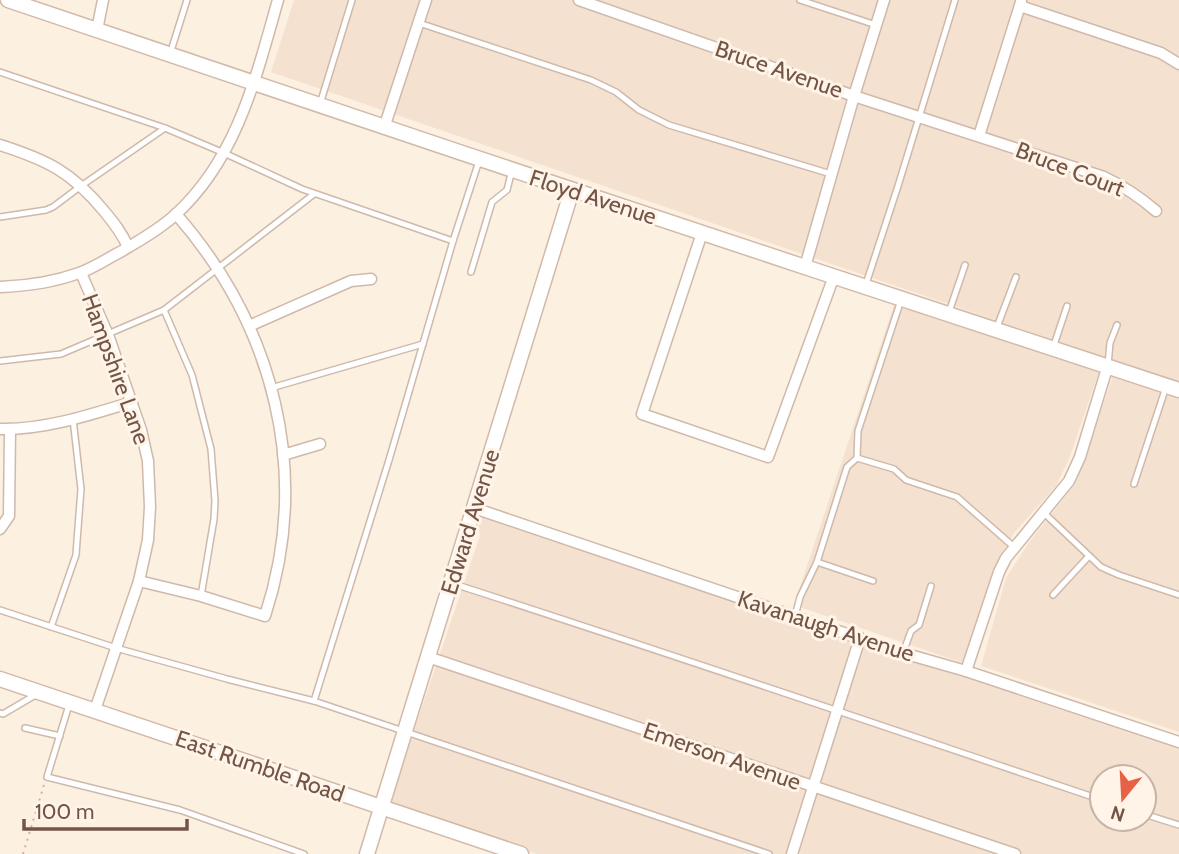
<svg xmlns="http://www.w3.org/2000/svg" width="1179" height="854" viewBox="0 0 1179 854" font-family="Cabin,sans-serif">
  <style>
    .residential { fill: #f4e1d0; fill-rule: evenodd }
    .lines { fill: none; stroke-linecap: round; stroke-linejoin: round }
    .lane-casing { stroke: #cfb9ab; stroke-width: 8 }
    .street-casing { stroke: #cfb9ab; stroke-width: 13 }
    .secondary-casing { stroke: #d2b9a8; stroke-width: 17 }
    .path { stroke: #d6b09c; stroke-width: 2; stroke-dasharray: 2 5; stroke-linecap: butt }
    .lane { stroke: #fff; stroke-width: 5 }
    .street { stroke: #fff; stroke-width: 10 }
    .secondary { stroke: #fff; stroke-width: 14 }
    .labels { text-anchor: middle; stroke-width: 6; stroke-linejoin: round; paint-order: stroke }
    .street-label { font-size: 23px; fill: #735548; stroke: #fff4e7 }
  </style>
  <rect width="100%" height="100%" fill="#fcf0e1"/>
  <g class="residential">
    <path d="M 294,0 L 1179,0 L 1179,383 L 271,72 Z"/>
    <path d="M 895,302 L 1100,369 L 1069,459 L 1056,486 L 1014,533 L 994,568 L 963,663 L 794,605 Z"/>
    <path d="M 1114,373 L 1179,396 L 1179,732 L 981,666 L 1006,578 L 1030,541 L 1076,483 Z"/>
    <path d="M 477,515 L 1179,749 L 1179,854 L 537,854 L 389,804 L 480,536 ZM 1102,777 L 1144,777 L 1144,819 L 1102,819 Z"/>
  </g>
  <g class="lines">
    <g class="lane-casing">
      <g id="lane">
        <path d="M 800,0 L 876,25"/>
        <path d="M 419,23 L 591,80 L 616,92 L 639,110 L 669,125 L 831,174"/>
        <path d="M 170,54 L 187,0"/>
        <path d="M 0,72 L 165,128"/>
        <path d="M 320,104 L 352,0"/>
        <path d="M 0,217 L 46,210 L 53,207 L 81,186 L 165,128 L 224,153 L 302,189 L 453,241"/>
        <path d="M 471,272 L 492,202 L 507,190 L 512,170"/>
        <path d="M 865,287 L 898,186 L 955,0"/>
        <path d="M 949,312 L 965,265"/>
        <path d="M 997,327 L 1016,277"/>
        <path d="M 1053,348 L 1067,306"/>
        <path d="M 0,361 L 61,354 L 164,310"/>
        <path d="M 1108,365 L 1110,343 L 1117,325"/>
        <path d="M 271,388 L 423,344"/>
        <path d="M 857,458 L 894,469 L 906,480 L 957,497 L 1014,547"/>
        <path d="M 1134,484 L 1166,387"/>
        <path d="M 1044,513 L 1101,567 L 1119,575 L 1179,595"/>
        <path d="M 817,562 L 873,581"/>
        <path d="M 451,583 C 669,653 885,727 1102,800"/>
        <path d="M 1053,595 L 1089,556"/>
        <path d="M 201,596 L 214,519 L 215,501 L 211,449 L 192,375 L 164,310 L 314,194"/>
        <path d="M 0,610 L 116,648 L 227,679 L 314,701 L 769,854"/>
        <path d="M 795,616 L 800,597 L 817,562 L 847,467 L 857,458 L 858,431 L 901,300"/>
        <path d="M 51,627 L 76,555 L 77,541 L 81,489 L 73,419"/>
        <path d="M 903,653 L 911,631 L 919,625 L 931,586"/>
        <path d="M 314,701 L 389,460 L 453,241 L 479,161"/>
        <path d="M 69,705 L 47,777 L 180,810 L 304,854"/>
        <path d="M 0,713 L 3,714 L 37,694"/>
        <path d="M 25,728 L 60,736"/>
        <path d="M 1144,814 L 1179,825"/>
      </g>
    </g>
    <g class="street-casing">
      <g id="street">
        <path d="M 579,0 L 854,96 L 1104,177 C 1123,186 1140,197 1156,211"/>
        <path d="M 1020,6 L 1161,53 L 1179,64"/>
        <path d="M 97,30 L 103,0"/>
        <path d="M 384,128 L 426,0"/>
        <path d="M 979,136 L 1021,2"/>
        <path d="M 0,145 C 47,160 72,172 104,211 C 114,223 122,233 128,247"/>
        <path d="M 702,233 L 642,414 L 768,457 L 834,276"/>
        <path d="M 805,267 L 854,96 L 884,0"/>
        <path d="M 81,273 L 108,335 L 141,430 L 148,461 L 150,507 L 148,540 L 139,581 L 95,710"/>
        <path d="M 0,287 C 27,286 54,282 79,273 C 94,268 108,258 122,251 C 140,240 159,230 175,215 C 237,159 256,77 278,0"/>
        <path d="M 249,326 L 351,281 L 371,279"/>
        <path d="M 0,429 C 44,430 90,415 132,402"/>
        <path d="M 283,455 L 320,444"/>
        <path d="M 474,508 L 903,653 L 966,671 L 1179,742"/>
        <path d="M 0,529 L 9,516 L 10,429"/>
        <path d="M 139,581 L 201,596 L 265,616 C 312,472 274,326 176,214"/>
        <path d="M 428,657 L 1015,854"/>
        <path d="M 966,671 L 999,572 L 1006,558 L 1069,481 L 1080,457 L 1108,365"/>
        <path d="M 792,854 L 860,638"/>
      </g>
    </g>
    <g class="secondary-casing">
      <g id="secondary">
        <path d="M 8,0 C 272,89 537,179 802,266 C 928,308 1054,348 1179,390"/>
        <path d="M 0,679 L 521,854"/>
        <path d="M 367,854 L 572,190"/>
      </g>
    </g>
    <path class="path" d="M 23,854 L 44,785"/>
    <use href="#lane" class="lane"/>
    <use href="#street" class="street"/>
    <use href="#secondary" class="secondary"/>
  </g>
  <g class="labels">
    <g class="street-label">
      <text transform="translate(779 69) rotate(19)" y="8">Bruce Avenue</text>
      <text transform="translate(1070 169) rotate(21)" y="8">Bruce Court</text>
      <text transform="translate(593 197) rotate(18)" y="8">Floyd Avenue</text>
      <text transform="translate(116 369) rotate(70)" y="8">Hampshire Lane</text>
      <text transform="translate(470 522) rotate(-73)" y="8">Edward Avenue</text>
      <text transform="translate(826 626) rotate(18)" y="8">Kavanaugh Avenue</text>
      <text transform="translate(722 756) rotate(19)" y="8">Emerson Avenue</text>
      <text transform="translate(260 766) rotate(19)" y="8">East Rumble Road</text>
    </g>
  </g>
  <g transform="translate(1123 798) rotate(198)"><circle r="33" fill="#fff4e7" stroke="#c7b4a7" stroke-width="2"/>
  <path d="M0-5L12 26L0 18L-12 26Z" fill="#e66146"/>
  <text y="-10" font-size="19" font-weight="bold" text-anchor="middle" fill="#735548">N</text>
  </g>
  <path d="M24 819v10h163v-10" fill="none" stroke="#735548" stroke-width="3.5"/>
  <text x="35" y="819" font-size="21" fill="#735548" stroke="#fff4e7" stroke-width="5" paint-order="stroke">100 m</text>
</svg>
